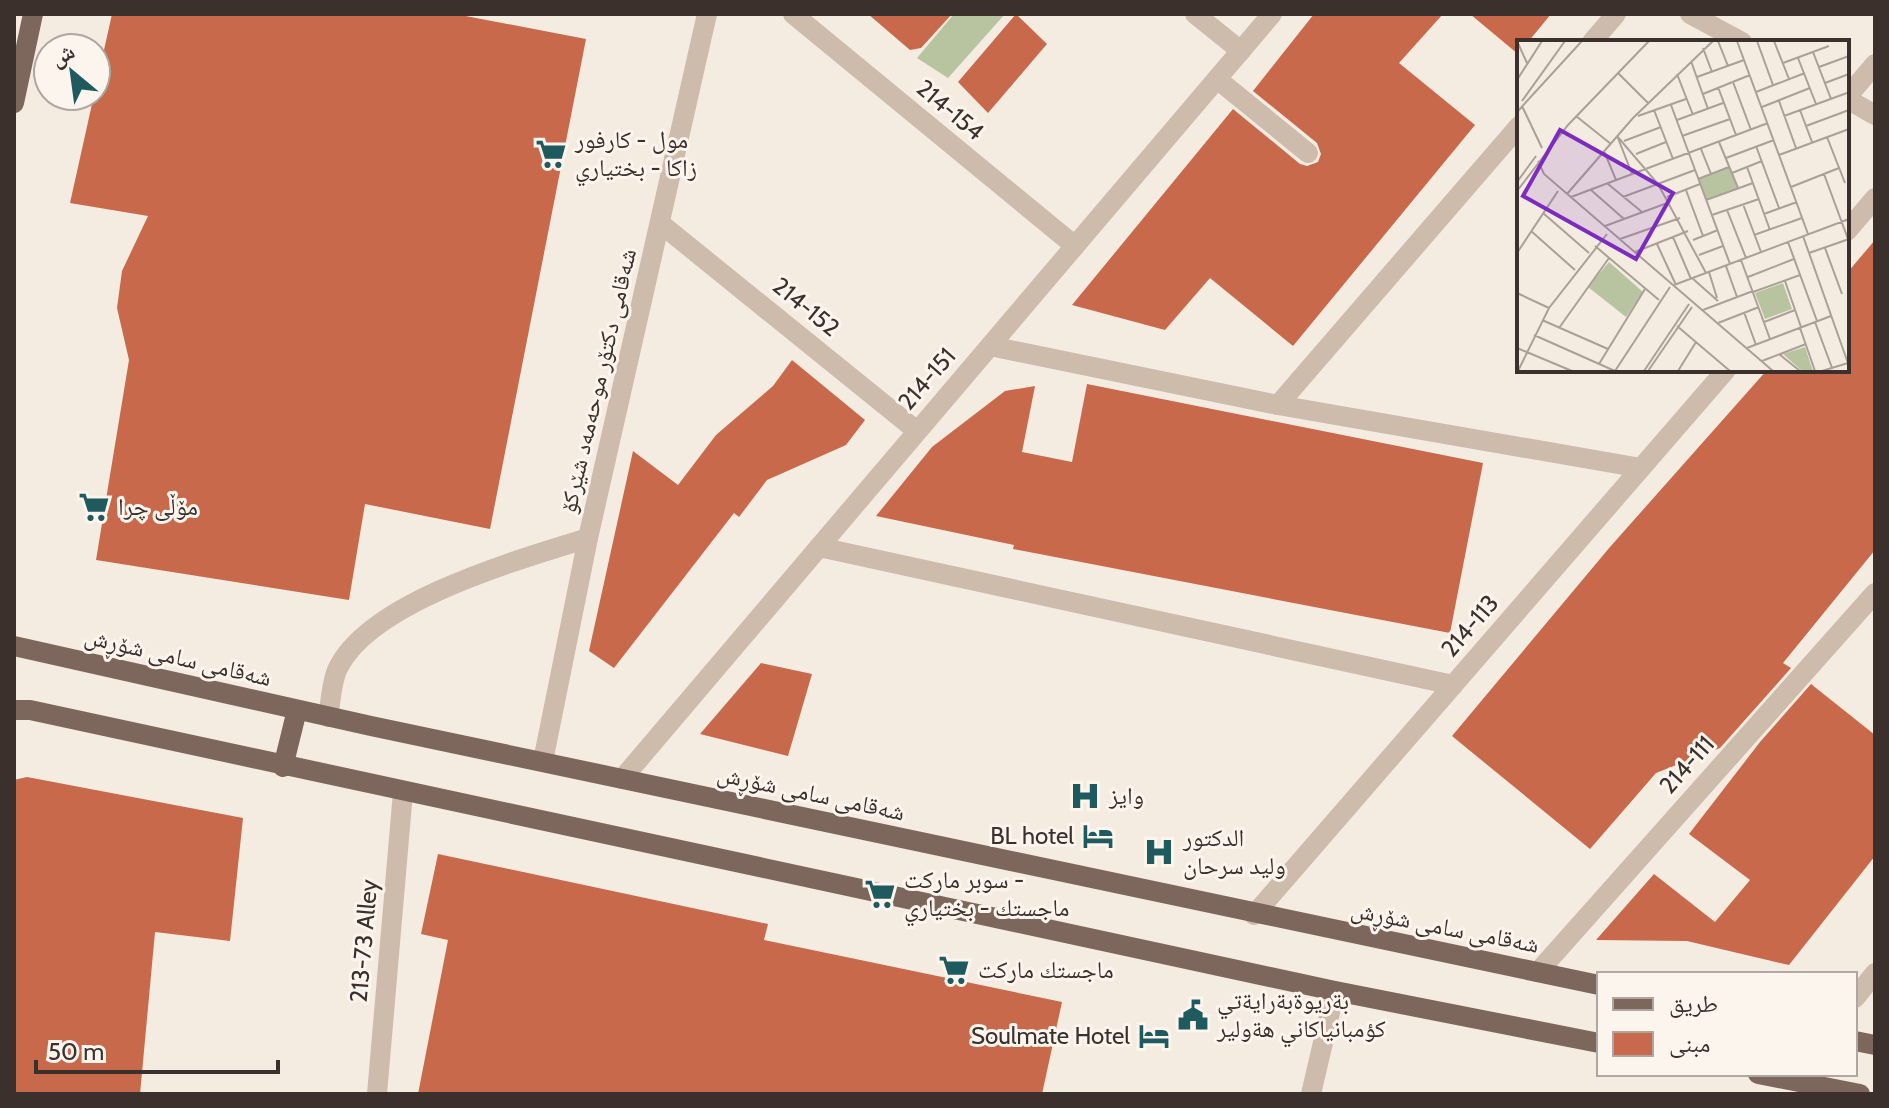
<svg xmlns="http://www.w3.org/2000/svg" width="1889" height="1108" viewBox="0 0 1889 1108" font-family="Cabin,'Noto Naskh Arabic',sans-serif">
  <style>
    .green { fill: #b8c4a0 }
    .building { fill: #c8694b }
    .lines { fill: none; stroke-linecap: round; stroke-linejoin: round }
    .minor { stroke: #cdbbac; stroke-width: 20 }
    .major { stroke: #7d675c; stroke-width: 20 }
    .labels { text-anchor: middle; stroke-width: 6; stroke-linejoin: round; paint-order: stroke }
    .street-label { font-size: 24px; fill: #3b302b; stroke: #fbf5ee }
    .poi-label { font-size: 24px; fill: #3b302b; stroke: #fbf5ee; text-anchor: start }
    .inset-road { fill: none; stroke: #aaa098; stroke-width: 2 }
    .view { fill: #7b2cbf; fill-opacity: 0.15; stroke: #7b2cbf; stroke-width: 4 }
    .inset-edge { fill: none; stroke: #3b302b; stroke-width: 4 }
  </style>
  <rect width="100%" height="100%" fill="#f4ebe1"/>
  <path class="green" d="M 954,14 L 1005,14 L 948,78 L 917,58 Z"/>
  <g class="building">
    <path d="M 112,14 L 455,14 L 586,39 L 490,529 L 365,504 L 349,600 L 96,560 L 129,360 L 117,308 L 122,271 L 148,216 L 70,203 Z"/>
    <path d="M 868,14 L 952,14 L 921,48 L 910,50 Z"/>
    <path d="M 1016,14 L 1047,44 L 988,113 L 958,82 Z"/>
    <path d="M 1314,14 L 1443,14 L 1399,63 L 1475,125 L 1293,346 L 1210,278 L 1165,330 L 1072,305 L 1233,109 L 1300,164 L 1307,166 L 1318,162 L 1321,154 L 1317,143 L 1253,91 Z"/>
    <path d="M 1470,14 L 1551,14 L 1528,42 L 1519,42 L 1518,54 Z"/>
    <path d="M 1875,240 L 1875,550 L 1783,663 L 1791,668 L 1720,748 L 1656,773 L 1590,849 L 1452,736 L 1610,547 L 1767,370 L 1847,370 L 1847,273 Z"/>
    <path d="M 792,360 L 865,420 L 846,445 L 767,480 L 739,517 L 734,513 L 614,668 L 589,651 L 633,451 L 678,485 L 716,435 L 773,386 Z"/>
    <path d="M 1087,384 L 1483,463 L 1450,633 L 1013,549 L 1014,545 L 876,516 L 932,447 L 1005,391 L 1035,386 L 1022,452 L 1072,462 Z"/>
    <path d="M 761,663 L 812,674 L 788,756 L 700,734 Z"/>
    <path d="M 1811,684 L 1875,735 L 1875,856 L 1789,965 L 1687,941 L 1596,940 L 1654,874 L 1715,922 L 1750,880 L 1689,834 L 1760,742 Z"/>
    <path d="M 27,777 L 243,818 L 230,941 L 155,932 L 140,1094 L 14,1094 L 14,780 Z"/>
    <path d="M 438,854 L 768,924 L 764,940 L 1062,1002 L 1042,1094 L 418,1094 L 448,940 L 421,934 Z"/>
  </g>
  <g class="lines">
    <g class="minor">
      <path d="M 793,14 L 1075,246"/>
      <path d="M 1195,14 L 1241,51"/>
      <path d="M 1690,14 L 1742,42"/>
      <path d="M 1592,42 L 1616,14"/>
      <path d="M 1217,79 L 1308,153"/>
      <path d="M 1847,97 L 1875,64"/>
      <path d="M 1847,99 L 1875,115"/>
      <path d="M 661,224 L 917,431"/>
      <path d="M 1847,231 L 1875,198"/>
      <path d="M 990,346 L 1278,405 L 1641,468"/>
      <path d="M 1278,405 L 1519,126"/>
      <path d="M 819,547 L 1453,685"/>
      <path d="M 328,717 C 331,702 331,682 338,668 C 371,601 518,560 588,538"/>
      <path d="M 543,761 L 588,538 L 707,14"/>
      <path d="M 622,779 L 1272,14"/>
      <path d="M 1254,915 L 1726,370"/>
      <path d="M 1538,972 L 1875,593"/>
      <path d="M 1855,998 L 1875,973"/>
      <path d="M 377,1094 L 403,792"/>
      <path d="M 1311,1094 L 1335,991"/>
    </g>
    <g class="major">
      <path d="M 14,103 L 33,14"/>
      <path d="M 14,646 L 371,726 L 1599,985"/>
      <path d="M 14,710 L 30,710 L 1335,991 L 1599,1043"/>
      <path d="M 283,767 L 297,710"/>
      <path d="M 1855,1041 L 1875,1045"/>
      <path d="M 1758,1074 L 1860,1094"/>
    </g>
  </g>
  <defs>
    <g id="supermarket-bare" transform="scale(2.4)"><path d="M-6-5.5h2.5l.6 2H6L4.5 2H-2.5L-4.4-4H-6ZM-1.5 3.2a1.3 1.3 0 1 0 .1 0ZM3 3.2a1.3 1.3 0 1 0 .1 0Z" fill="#1f5a5e" stroke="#fbf5ee" stroke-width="2.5" paint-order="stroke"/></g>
    <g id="hospital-bare" transform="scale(2.4)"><path d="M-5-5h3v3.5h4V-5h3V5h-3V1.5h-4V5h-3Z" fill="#1f5a5e" stroke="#fbf5ee" stroke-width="2.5" paint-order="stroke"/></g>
    <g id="hotel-bare" transform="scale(2.4)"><path d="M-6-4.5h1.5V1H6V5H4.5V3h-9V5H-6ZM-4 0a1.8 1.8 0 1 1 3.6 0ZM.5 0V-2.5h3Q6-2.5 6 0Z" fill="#1f5a5e" stroke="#fbf5ee" stroke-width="2.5" paint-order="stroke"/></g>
    <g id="civic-bare" transform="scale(2.4)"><path d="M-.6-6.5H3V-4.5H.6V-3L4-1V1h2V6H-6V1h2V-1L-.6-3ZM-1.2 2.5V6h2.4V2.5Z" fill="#1f5a5e" stroke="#fbf5ee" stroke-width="2.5" paint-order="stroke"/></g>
  </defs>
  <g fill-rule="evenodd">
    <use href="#supermarket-bare" x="551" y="154"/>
    <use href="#supermarket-bare" x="94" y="507"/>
    <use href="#hospital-bare" x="1085" y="796"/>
    <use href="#hotel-bare" x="1098" y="836"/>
    <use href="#hospital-bare" x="1159" y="852"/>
    <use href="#supermarket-bare" x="880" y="894"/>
    <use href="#supermarket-bare" x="954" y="970"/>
    <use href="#civic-bare" x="1193" y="1015"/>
    <use href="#hotel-bare" x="1154" y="1036"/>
  </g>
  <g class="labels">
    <g class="street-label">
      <text transform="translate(950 110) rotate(40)" y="8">214-154</text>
      <text transform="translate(806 307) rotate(39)" y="8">214-152</text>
      <text transform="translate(927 379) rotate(-49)" y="8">214-151</text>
      <text transform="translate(598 381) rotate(-77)" y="8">شەقامی دکتۆر موحەمەد شێرکۆ</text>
      <text transform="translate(1470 626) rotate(-49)" y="8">214-113</text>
      <text transform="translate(178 657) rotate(13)" y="8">شەقامی سامی شۆڕش</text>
      <text transform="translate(1687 765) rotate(-48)" y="8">214-111</text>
      <text transform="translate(811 793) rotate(12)" y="8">شەقامی سامی شۆڕش</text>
      <text transform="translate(1445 927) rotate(11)" y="8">شەقامی سامی شۆڕش</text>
      <text transform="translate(364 941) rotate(-85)" y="8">213-73 Alley</text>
    </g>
    <g class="poi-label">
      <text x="575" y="148">مول - كارفور<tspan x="575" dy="28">زاكا - بختياري</tspan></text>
      <text x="118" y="515">مۆڵی چرا</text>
      <text x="1109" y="804">وايز</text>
      <text x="1074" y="844" text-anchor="end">BL hotel</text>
      <text x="1183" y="846">الدكتور<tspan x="1183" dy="28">وليد سرحان</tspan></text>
      <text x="904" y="888">سوبر ماركت -<tspan x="904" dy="28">ماجستك - بختياري</tspan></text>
      <text x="978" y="978">ماجستك ماركت</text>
      <text x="1217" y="1009">بةريوةبةرايةتي<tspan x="1217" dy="28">كؤمبانياكاني هةولير</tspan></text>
      <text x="1130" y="1044" text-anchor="end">Soulmate Hotel</text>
    </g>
  </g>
  <g transform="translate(1517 40)">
    <rect width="332" height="332" fill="#f4ebe1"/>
    <path d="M 212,127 L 221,148 L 189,160 L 181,139 ZM 92,222 L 126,252 L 109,277 L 71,247 ZM 266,243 L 275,269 L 248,279 L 238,253 ZM 288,307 L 296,331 L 285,331 L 266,314 Z" fill="#b8c4a0"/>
    <path class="inset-road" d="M 0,1 L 10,23M 201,1 L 211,26M 220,1 L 291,194M 240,1 L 256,45M 257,1 L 272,39M 186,8 L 195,32M 296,12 L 314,59M 281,18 L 299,64M 174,21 L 191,69M 266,23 L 312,6M 302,27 L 332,16M 101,33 L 131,63M 160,34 L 176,75M 180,37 L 227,20M 0,40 L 25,1M 216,42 L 234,90M 308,43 L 332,34M 201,47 L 219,95M 239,52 L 288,33M 186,54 L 233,35M 5,61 L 48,1M 262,61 L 279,108M 154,65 L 213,224M 5,66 L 25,108M 245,67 L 293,48M 137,70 L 156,119M 283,70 L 295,102M 0,72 L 65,1M 59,76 L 94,104M 121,76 L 169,59M 267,76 L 330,53M 160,80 L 206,63M 289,86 L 332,70M 100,96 L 141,144 L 189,233M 165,96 L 213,79M 310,97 L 328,143M 101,98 L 115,134M 107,101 L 144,87M 202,102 L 221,148M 239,106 L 262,168M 184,109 L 194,134M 87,111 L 99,140M 119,114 L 149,102M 262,115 L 332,89M 209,118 L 257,100M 21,121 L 27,134 L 256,331M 230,127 L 253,190M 215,133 L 245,121M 307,134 L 331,199M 181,139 L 212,127M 0,142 L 19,116M 91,144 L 125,172M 274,147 L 322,128M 74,150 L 107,179M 169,150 L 186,196M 0,151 L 51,85 L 132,1M 50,154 L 116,78 L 196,1M 54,157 L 251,83M 106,157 L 178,130M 150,157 L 183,144M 189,160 L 236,143M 226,164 L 244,212M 210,170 L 229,218M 26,173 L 72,213M 247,174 L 280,162M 195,175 L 242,159M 88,186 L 153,162M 14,191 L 58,230M 237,195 L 285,178M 286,196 L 332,326M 156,197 L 174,239M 103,199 L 163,178M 176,200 L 201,190M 271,202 L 300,281M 140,204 L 159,245M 78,206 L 142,260M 308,208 L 325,254M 118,212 L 171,191M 0,213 L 41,151M 292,213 L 332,199M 182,215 L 206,206M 224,220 L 253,299M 209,226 L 220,257M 192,232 L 200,258M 231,237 L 277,219M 175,238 L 201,261M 268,241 L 284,287M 157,245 L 332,179M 236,252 L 283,235M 0,253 L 32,268M 186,270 L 236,251M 227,272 L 239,305M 25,280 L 91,309M 247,282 L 278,270M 298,282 L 315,328M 201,283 L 242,267M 160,286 L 213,331M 42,288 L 92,218M 283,288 L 298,331M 17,295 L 98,331M 0,308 L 55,331M 230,308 L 314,276M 262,314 L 283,331M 245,321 L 289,304M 82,324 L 128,249M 1,331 L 32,268 L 90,194M 98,331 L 153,247M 127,331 L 172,264M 131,331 L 175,267M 161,331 L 179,302M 305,331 L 331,323"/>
    <path class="view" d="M 43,90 L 156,153 L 119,219 L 6,156 Z"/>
    <rect width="332" height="332" class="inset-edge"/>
  </g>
  <rect width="1889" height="1108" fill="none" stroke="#3b302b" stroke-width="32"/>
  <rect x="1597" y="972" width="260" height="104" fill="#fbf5ee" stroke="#aea6a0" stroke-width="2"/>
  <rect x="1613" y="998" width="40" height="12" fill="#7d675c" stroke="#aea6a0" stroke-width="2"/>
  <text x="1669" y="1012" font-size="24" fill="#3b302b">طريق</text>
  <rect x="1613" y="1032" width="40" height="24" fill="#c8694b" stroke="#aea6a0" stroke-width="2"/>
  <text x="1669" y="1052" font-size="24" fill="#3b302b">مبنى</text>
  <g transform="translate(72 72) rotate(331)"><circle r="38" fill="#fbf5ee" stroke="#aea6a0" stroke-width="2"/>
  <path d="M0-6L14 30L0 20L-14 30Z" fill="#1f5a5e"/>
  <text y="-12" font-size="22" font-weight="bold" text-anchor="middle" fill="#3b302b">ش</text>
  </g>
  <path d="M36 1060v12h242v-12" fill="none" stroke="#3b302b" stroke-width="4"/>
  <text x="48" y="1060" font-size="24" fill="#3b302b" stroke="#fbf5ee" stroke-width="6" paint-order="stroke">50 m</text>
</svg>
